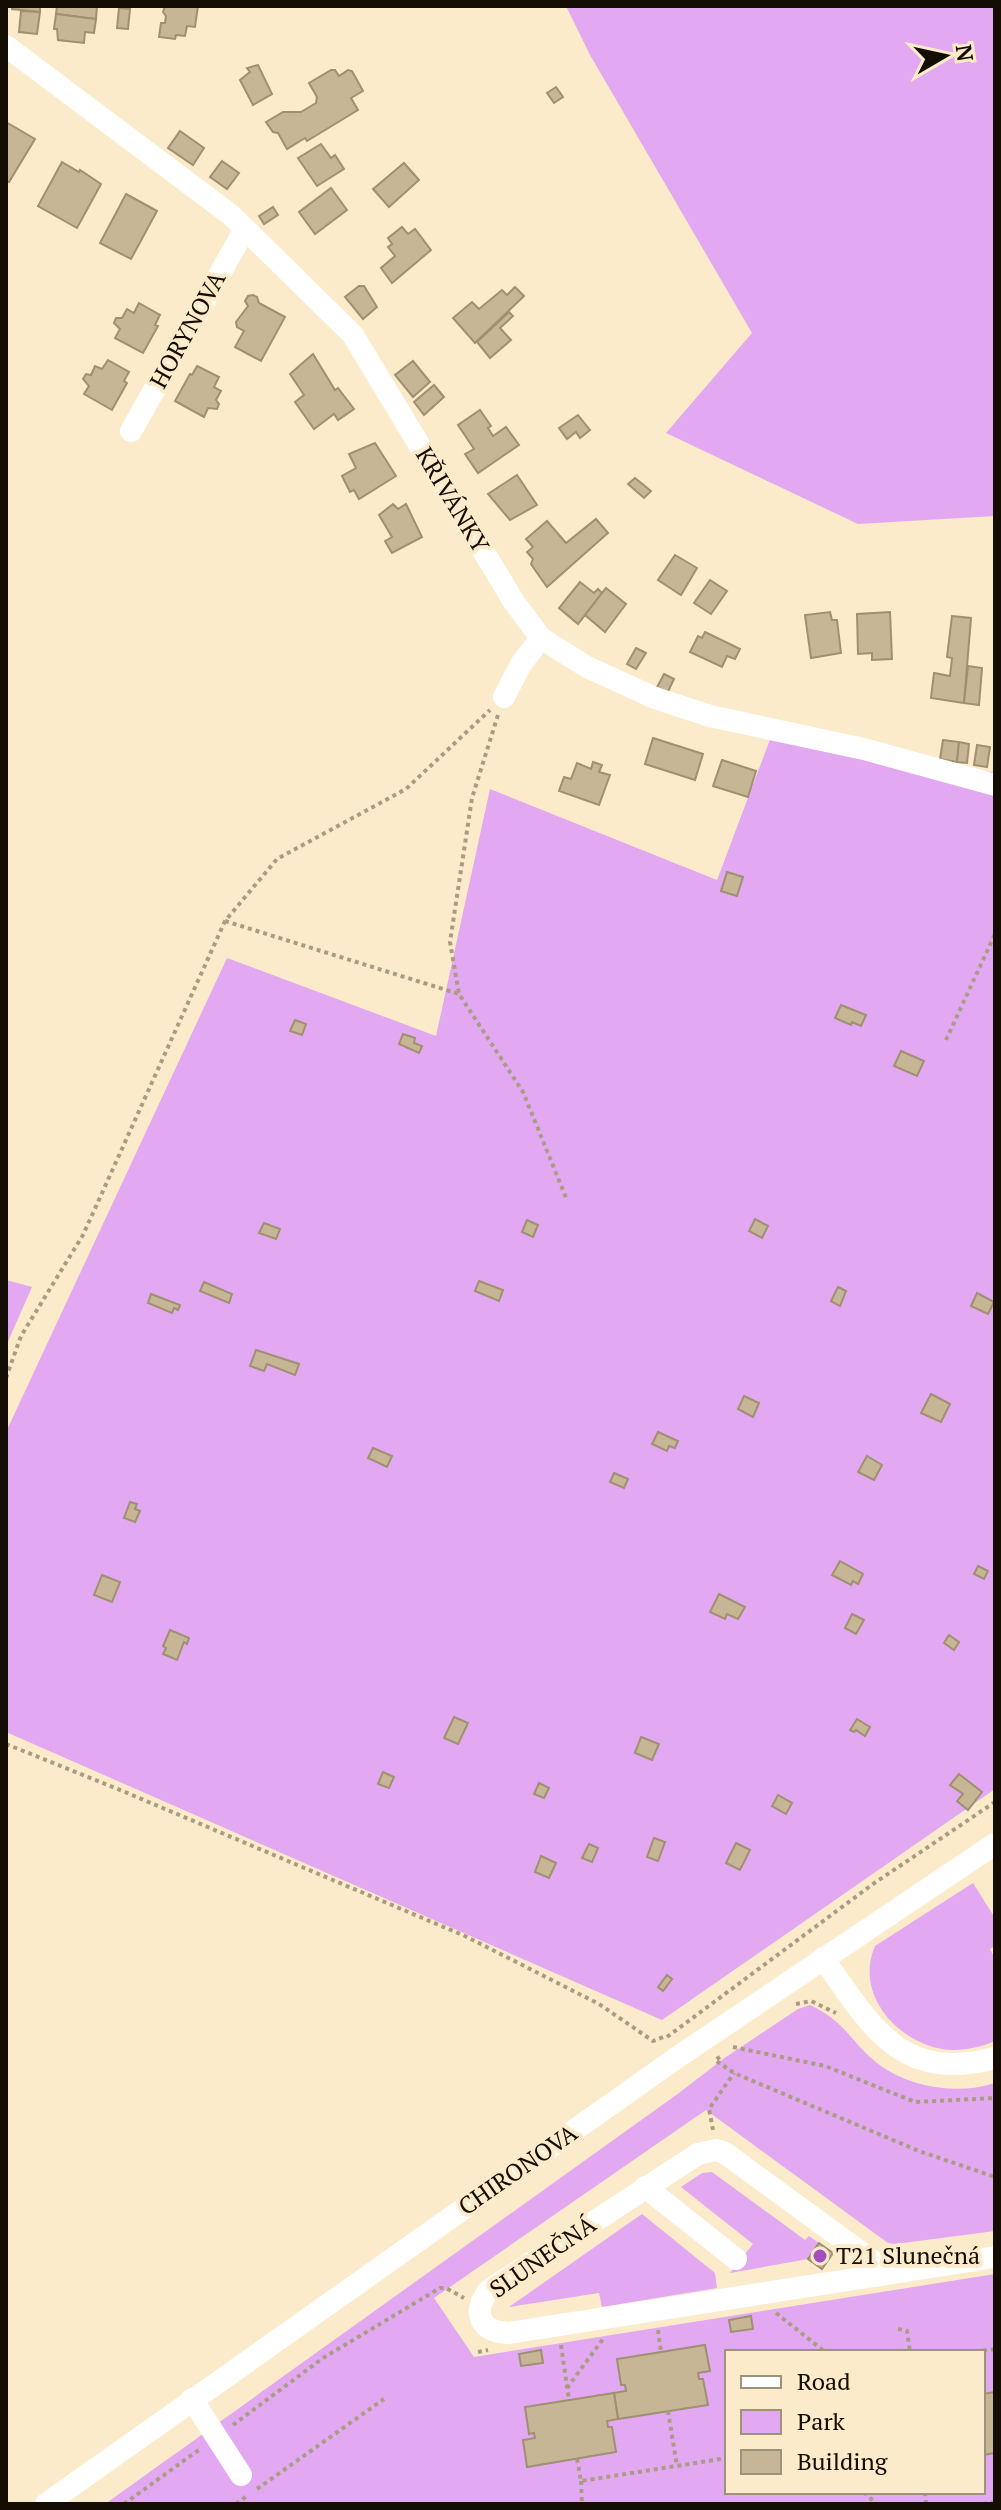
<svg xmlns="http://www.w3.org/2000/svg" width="1001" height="2510" viewBox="0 0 1001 2510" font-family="'PT Serif',serif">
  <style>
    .green { fill: #e2a8f1; fill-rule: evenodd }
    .building { fill: #c6b696; stroke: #9f9071; stroke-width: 2 }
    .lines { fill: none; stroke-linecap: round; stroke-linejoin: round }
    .path { stroke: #a99c83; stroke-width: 4; stroke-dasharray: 4 4; stroke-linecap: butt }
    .minor { stroke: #fff; stroke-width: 22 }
    .poi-dot { fill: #a64ebb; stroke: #fbebca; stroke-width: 3 }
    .labels { text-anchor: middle; stroke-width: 8; stroke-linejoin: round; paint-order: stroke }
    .street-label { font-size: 24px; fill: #130d03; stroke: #fbebca }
    .poi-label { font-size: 24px; fill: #130d03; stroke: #fbebca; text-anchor: start }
  </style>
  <rect width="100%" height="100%" fill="#fbebca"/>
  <g class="green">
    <path d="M 566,6 L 995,6 L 995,516 L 858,524 L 666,433 L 752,333 L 590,55 Z"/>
    <path d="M 777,721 L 951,765 L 995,773 L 995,1789 L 662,2020 L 6,1732 L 6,1432 L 227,958 L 436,1036 L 490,789 L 717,880 Z"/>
    <path d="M 6,1280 L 32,1287 L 6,1346 Z"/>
    <path d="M 973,1883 L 995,1918 L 995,1946 L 990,1949 L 995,1959 L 995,2041 C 976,2049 953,2053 933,2047 C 890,2034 856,1990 875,1946 Z"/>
    <path d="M 810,2005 C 847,2022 852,2045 881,2066 C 912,2088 959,2095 995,2083 L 995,2231 L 895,2244 L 888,2243 L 706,2110 L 434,2298 L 474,2357 L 995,2274 L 995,2504 L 105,2504 L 679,2093 L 723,2059 L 798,2009 ZM 727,2352 L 983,2352 L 983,2492 L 727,2492 Z"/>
    <path d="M 712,2172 L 805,2240 L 809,2236 L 819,2243 L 808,2259 L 730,2273 L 753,2244 L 681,2187 L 702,2173 Z"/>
    <path d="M 642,2214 L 715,2273 L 717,2288 L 602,2307 L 599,2293 L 509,2307 Z"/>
  </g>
  <g class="building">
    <path d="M 12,6 L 40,6 L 40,12 L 12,9 Z"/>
    <path d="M 57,6 L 97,6 L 96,19 L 56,14 Z"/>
    <path d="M 165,6 L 198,6 L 195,27 L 187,26 L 185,36 L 176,35 L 175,39 L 159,37 L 161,23 L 165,23 L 166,16 L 163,12 Z"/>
    <path d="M 119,8 L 130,9 L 128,29 L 117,28 Z"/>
    <path d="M 21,11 L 40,12 L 37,34 L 19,32 Z"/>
    <path d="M 56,14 L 96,19 L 94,33 L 85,32 L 84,43 L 58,40 L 57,29 L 54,29 Z"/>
    <path d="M 258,65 L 272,94 L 253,105 L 240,80 L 250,72 L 247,68 Z"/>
    <path d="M 331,70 L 335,70 L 339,76 L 348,70 L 352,71 L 363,91 L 351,98 L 358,110 L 307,141 L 305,138 L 287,149 L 278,133 L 273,132 L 266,122 L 283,112 L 301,112 L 316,103 L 317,97 L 309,83 Z"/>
    <path d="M 556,87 L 563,97 L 554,103 L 547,93 Z"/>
    <path d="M 6,122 L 35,139 L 9,182 L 6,181 Z"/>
    <path d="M 180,131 L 204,148 L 193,165 L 168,148 Z"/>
    <path d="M 321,144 L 331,158 L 335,155 L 344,169 L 317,186 L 298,158 Z"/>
    <path d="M 222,161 L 239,173 L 227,189 L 210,177 Z"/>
    <path d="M 62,162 L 79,172 L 80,170 L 101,184 L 77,228 L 38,206 Z"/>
    <path d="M 404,163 L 419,180 L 389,207 L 373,189 Z"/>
    <path d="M 331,188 L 347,210 L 315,234 L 299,212 Z"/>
    <path d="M 126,194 L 157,211 L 131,259 L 100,243 Z"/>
    <path d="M 273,207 L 278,215 L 264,224 L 259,216 Z"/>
    <path d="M 402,227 L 408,234 L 415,229 L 431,250 L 392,283 L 381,268 L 395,256 L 388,247 L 392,244 L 388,238 Z"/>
    <path d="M 359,286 L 364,286 L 377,307 L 363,319 L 345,297 Z"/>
    <path d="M 515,287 L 524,296 L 475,343 L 453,318 L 472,302 L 479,309 L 502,290 L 507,295 Z"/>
    <path d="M 253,295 L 257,297 L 259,303 L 285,317 L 261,361 L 235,347 L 244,331 L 237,327 L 236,322 L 248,306 L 245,301 L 248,296 Z"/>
    <path d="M 139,303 L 160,315 L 155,325 L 158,326 L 143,353 L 115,338 L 120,329 L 114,323 L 116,318 L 122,318 L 127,309 L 134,313 Z"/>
    <path d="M 509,312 L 513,316 L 500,328 L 511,340 L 490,358 L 477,342 Z"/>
    <path d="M 313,354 L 335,390 L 338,388 L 354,409 L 338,420 L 334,414 L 314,429 L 295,402 L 304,395 L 290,374 Z"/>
    <path d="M 108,360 L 129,372 L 124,381 L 127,383 L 112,410 L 84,394 L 89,386 L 83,379 L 86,374 L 91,375 L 95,366 L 102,369 Z"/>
    <path d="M 413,361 L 430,382 L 413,397 L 395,375 Z"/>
    <path d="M 197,366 L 219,377 L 214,387 L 221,391 L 216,400 L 219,404 L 217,409 L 208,408 L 204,417 L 175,401 L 190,374 L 192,375 Z"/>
    <path d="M 434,385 L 444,397 L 424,415 L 414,402 Z"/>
    <path d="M 480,410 L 491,426 L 488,428 L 493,436 L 506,427 L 519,445 L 478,473 L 465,454 L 474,449 L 458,425 Z"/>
    <path d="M 578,415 L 590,430 L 580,438 L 576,432 L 567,439 L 559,428 Z"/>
    <path d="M 375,443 L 396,476 L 359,499 L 354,490 L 350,492 L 342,476 L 356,468 L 349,454 Z"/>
    <path d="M 517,475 L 537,505 L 510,520 L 488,494 Z"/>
    <path d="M 635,478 L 651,491 L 644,498 L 628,484 Z"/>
    <path d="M 393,504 L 398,509 L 406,504 L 422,537 L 392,553 L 385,541 L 392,537 L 379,515 Z"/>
    <path d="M 596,519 L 608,533 L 547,587 L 531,564 L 533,559 L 527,552 L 533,547 L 526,539 L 547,521 L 566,543 Z"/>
    <path d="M 675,555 L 697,568 L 681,595 L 658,580 Z"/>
    <path d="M 710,580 L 727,591 L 711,614 L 694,603 Z"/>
    <path d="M 580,582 L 594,593 L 598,589 L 602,593 L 578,624 L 559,608 Z"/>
    <path d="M 606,588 L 626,604 L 605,632 L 585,615 Z"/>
    <path d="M 830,612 L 832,620 L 837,620 L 841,653 L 811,658 L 805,615 Z"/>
    <path d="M 890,612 L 892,659 L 872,660 L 872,653 L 858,654 L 857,614 Z"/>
    <path d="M 952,616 L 971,618 L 964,703 L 931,698 L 934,673 L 950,676 L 952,658 L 947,657 Z"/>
    <path d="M 705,632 L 740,649 L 735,659 L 727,656 L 722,667 L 690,652 L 698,636 L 702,638 Z"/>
    <path d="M 636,648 L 646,653 L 636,669 L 627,664 Z"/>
    <path d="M 968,666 L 982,668 L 979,705 L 964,703 Z"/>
    <path d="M 664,674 L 674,679 L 666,696 L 655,691 Z"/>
    <path d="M 653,738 L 703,754 L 695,780 L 645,764 Z"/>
    <path d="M 943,740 L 959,742 L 957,762 L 940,759 Z"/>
    <path d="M 959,742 L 969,744 L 967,763 L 957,762 Z"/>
    <path d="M 977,745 L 990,747 L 987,767 L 974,765 Z"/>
    <path d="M 722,760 L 756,771 L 748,797 L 713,786 Z"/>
    <path d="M 593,762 L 602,765 L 599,772 L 610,775 L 599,805 L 559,791 L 564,777 L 571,779 L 577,763 L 591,769 Z"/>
    <path d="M 727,872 L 743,877 L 737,896 L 721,891 Z"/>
    <path d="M 841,1005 L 866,1015 L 861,1026 L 852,1022 L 851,1025 L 835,1018 Z"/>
    <path d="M 295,1020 L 306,1024 L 302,1035 L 290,1031 Z"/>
    <path d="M 403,1034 L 415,1038 L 414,1043 L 422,1046 L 419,1053 L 399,1044 Z"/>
    <path d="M 901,1051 L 924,1061 L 917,1076 L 894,1066 Z"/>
    <path d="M 755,1219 L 768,1226 L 762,1238 L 749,1231 Z"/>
    <path d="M 527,1220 L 538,1225 L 533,1237 L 522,1232 Z"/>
    <path d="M 264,1223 L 280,1229 L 276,1239 L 259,1233 Z"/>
    <path d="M 479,1281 L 503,1290 L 499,1301 L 475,1291 Z"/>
    <path d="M 204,1282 L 232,1294 L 229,1303 L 200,1291 Z"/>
    <path d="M 838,1287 L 846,1291 L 840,1306 L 831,1301 Z"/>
    <path d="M 977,1293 L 994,1302 L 988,1314 L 971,1306 Z"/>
    <path d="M 151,1294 L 180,1305 L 178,1310 L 174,1308 L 172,1313 L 148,1303 Z"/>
    <path d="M 256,1350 L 299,1364 L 295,1375 L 267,1364 L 264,1371 L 250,1366 Z"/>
    <path d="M 931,1394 L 950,1404 L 941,1422 L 921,1413 Z"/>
    <path d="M 744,1396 L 759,1403 L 753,1417 L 738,1409 Z"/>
    <path d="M 658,1432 L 678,1441 L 675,1448 L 669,1446 L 667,1451 L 652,1444 Z"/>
    <path d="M 373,1448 L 392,1456 L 387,1467 L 368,1458 Z"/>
    <path d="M 867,1456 L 882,1465 L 874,1480 L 858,1472 Z"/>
    <path d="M 614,1473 L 628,1479 L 624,1488 L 610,1482 Z"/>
    <path d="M 130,1502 L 137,1504 L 135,1509 L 140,1511 L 135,1522 L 124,1518 Z"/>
    <path d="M 840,1561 L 863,1574 L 858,1584 L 853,1581 L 851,1585 L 832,1575 Z"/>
    <path d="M 978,1566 L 988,1571 L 984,1579 L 974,1574 Z"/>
    <path d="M 102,1575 L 120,1582 L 112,1602 L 94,1595 Z"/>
    <path d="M 719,1594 L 745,1607 L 738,1619 L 727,1614 L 725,1619 L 710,1612 Z"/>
    <path d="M 852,1614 L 864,1620 L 856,1634 L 845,1628 Z"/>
    <path d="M 170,1630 L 189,1638 L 187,1644 L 184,1642 L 177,1660 L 163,1654 L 166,1648 L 163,1646 Z"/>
    <path d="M 949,1635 L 959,1642 L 954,1650 L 944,1643 Z"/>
    <path d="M 454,1717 L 468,1723 L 458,1744 L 444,1738 Z"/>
    <path d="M 857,1719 L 870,1727 L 865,1736 L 856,1730 L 854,1732 L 850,1730 Z"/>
    <path d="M 641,1737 L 659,1744 L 652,1760 L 635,1753 Z"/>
    <path d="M 383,1772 L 394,1777 L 389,1788 L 378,1784 Z"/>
    <path d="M 959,1774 L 982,1792 L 968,1810 L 957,1801 L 963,1794 L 950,1785 Z"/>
    <path d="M 539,1783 L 549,1788 L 544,1798 L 534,1794 Z"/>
    <path d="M 778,1795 L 792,1803 L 786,1814 L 772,1806 Z"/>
    <path d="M 654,1838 L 665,1842 L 658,1861 L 647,1857 Z"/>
    <path d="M 736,1843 L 750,1850 L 740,1870 L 726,1863 Z"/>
    <path d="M 589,1844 L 598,1848 L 592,1862 L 582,1858 Z"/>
    <path d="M 541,1856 L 556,1863 L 549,1878 L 535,1872 Z"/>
    <path d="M 667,1975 L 672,1979 L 663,1991 L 658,1987 Z"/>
    <path d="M 819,2243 L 833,2253 L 822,2269 L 808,2259 Z"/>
    <path d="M 751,2316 L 753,2329 L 731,2332 L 729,2320 Z"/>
    <path d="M 705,2345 L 710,2371 L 698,2373 L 699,2379 L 703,2379 L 708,2405 L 618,2419 L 614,2393 L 626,2391 L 625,2385 L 621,2385 L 617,2359 Z"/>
    <path d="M 541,2350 L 543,2363 L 521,2366 L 519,2354 Z"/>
    <path d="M 995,2392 L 995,2453 L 983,2455 L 983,2394 Z"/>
    <path d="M 614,2393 L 618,2419 L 607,2421 L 608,2427 L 612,2427 L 616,2452 L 527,2467 L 523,2440 L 535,2438 L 534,2433 L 529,2434 L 525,2407 Z"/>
  </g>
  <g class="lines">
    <g class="path">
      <path d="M 498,715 L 472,798 L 450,942 L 459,994 L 523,1092 L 567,1200"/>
      <path d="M 225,921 L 459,994"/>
      <path d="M 946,1040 L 995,934"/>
      <path d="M 6,1378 L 21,1336 L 83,1235 L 225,921 L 277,859 L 406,789 L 490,710"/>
      <path d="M 6,1744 L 125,1792 L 465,1936 L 599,2004 L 653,2041 L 666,2036"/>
      <path d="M 796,2004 L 811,2001 L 836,2013"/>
      <path d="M 667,2037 L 873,1884 L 995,1802"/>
      <path d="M 733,2047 L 825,2066 L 915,2102 L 995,2098"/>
      <path d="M 720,2057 L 715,2060 L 734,2073 L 919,2151 L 995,2177"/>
      <path d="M 713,2130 L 709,2109 L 734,2073"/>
      <path d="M 776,2313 L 825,2352"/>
      <path d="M 898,2329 L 907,2331 L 910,2352"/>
      <path d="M 658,2330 L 661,2352"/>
      <path d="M 561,2345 L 569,2400"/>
      <path d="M 478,2352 L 488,2350"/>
      <path d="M 975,2352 L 995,2349"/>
      <path d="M 567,2388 L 603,2339"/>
      <path d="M 668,2411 L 677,2466"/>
      <path d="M 233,2425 L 323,2358 L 440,2288 L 446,2288 L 464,2298"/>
      <path d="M 577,2459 L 581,2481 L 727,2458"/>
      <path d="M 581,2481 L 582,2504"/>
      <path d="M 257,2489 L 384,2399"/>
      <path d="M 864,2492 L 876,2504"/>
      <path d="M 925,2492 L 926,2504"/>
      <path d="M 124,2504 L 200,2449"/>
      <path d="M 236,2504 L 247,2496"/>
      <path d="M 983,2504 L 995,2502"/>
    </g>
    <g class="minor">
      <path d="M 6,46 L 231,215 L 353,335 L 514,602 L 541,638 L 587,667 L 655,698 L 710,716 L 864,749 L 995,785"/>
      <path d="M 131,431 L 245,229"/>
      <path d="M 504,697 L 521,664 L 541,638"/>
      <path d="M 823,1958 C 871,2026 900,2083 995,2058"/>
      <path d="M 645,2187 L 736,2259"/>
      <path d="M 889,2273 L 725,2153 L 716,2150 L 698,2154 L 489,2290 C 472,2312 479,2332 509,2333 L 995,2257"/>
      <path d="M 192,2399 L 241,2475"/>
      <path d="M 46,2504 L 682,2054 L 995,1844"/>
    </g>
  </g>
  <circle class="poi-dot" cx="820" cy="2256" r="8"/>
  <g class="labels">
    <g class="street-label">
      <text transform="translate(188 330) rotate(-61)" y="8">HORYNOVA</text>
      <text transform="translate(452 500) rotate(59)" y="8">KŘIVÁNKY</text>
      <text transform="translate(518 2170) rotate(-35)" y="8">CHIRONOVA</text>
      <text transform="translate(543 2257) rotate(-35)" y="8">SLUNEČNÁ</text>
    </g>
    <g class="poi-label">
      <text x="836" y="2264">T21 Slunečná</text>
    </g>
  </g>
  <rect width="1001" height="2510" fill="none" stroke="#130d03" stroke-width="16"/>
  <rect x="725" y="2350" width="260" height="144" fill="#fbebca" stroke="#9e927a" stroke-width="2"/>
  <rect x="741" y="2376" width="40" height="12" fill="#ffffff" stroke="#9e927a" stroke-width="2"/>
  <text x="797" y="2390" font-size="24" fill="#130d03">Road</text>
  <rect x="741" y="2410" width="40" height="24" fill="#e2a8f1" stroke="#9e927a" stroke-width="2"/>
  <text x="797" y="2430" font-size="24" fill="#130d03">Park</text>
  <rect x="741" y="2450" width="40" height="24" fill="#c6b696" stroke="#9e927a" stroke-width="2"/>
  <text x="797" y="2470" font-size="24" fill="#130d03">Building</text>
  <g transform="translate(945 56) rotate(81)" stroke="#fbebca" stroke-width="6" paint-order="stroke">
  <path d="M0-6L14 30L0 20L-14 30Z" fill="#130d03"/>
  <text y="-12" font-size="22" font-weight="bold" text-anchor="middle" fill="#130d03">N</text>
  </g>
</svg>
